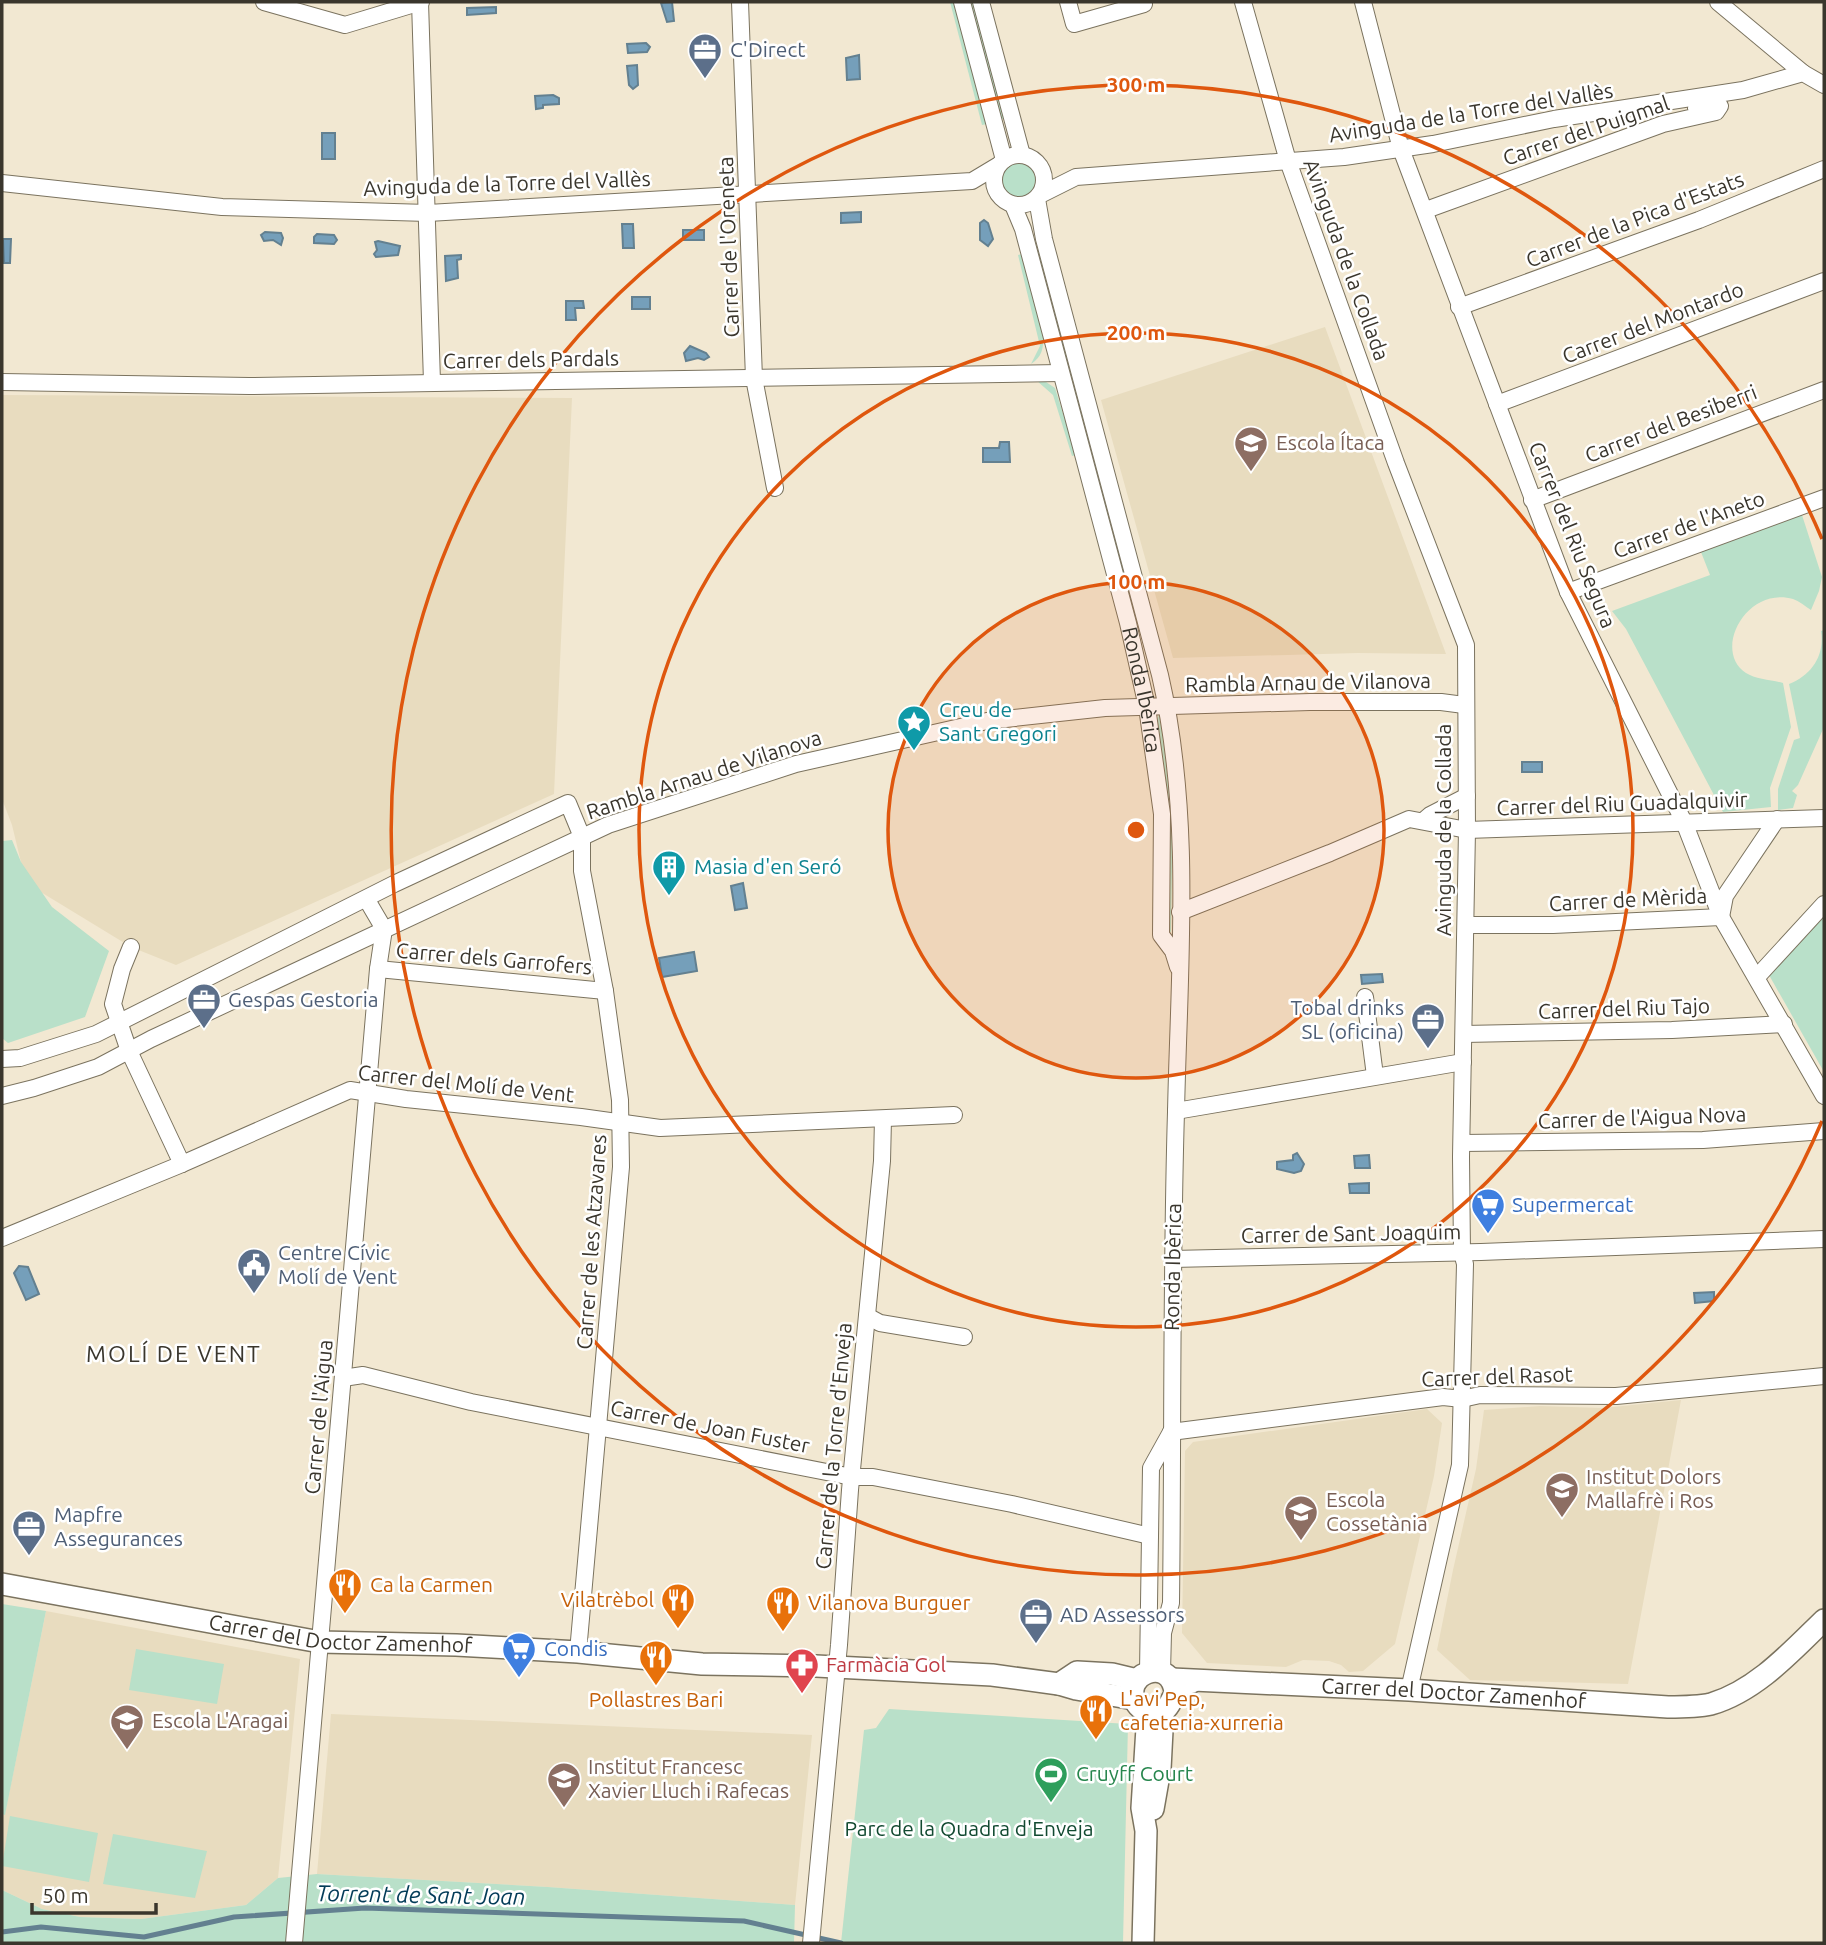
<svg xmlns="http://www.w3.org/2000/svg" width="1826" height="1945" viewBox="0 0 1826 1945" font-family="Ubuntu,sans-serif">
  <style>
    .built { fill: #e8dcbf }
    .green { fill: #b9e0c9 }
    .water { fill: #759fba; stroke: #638090; stroke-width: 2 }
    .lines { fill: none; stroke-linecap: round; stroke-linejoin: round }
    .stream { stroke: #638090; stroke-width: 5 }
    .street-casing { stroke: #7b735f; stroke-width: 18 }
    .secondary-casing { stroke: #7b735f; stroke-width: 24 }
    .street { stroke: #fff; stroke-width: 16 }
    .secondary { stroke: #fff; stroke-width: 21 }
    .ring { fill: none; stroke: #df570e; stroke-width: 3.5 }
    .labels { text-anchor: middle; stroke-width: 5; stroke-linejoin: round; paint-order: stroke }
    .service-label { font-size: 21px; fill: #4e5e75; stroke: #fff; text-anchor: start }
    .street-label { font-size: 21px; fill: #3a362d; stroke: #fff }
    .education-label { font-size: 21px; fill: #785e54; stroke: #fff; text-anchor: start }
    .culture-label { font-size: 21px; fill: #0d838f; stroke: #fff; text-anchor: start }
    .shop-label { font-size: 21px; fill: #366cbe; stroke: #fff; text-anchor: start }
    .food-label { font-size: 21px; fill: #c56008; stroke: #fff; text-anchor: start }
    .health-label { font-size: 21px; fill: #be3a42; stroke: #fff; text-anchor: start }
    .leisure-label { font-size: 21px; fill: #27864d; stroke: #fff; text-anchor: start }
    .park-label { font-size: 21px; fill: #124a31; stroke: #fff }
    .neighbourhood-label { font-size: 23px; letter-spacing: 2px; fill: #3a362d; stroke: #fff }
    .water-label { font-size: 23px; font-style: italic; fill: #033c58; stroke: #fff }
    .centre { fill: #df570e; stroke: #fff; stroke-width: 3.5 }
    .ring-label { font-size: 21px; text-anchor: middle; font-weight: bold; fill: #df570e; stroke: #fff; stroke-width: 5; stroke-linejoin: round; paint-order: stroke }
  </style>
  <rect width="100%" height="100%" fill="#f2e8d2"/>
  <g class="built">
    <path d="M 1325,327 L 1446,654 L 1358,653 L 1173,658 L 1101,400 Z"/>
    <path d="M 2,395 L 572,398 L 554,794 L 176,965 L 131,947 L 26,883 L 12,825 L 2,799 Z"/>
    <path d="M 1681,1400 L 1628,1684 L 1470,1680 L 1437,1650 L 1453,1570 L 1476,1469 L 1484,1410 L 1540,1406 L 1603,1408 Z"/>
    <path d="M 1427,1409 L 1442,1423 L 1434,1476 L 1395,1644 L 1363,1671 L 1349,1672 L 1341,1665 L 1329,1661 L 1303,1660 L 1286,1667 L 1207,1663 L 1182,1633 L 1185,1451 L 1193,1442 Z"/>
    <path d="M 46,1611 L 300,1659 L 278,1878 L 246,1905 L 141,1919 L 80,1917 L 42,1909 L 2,1890 L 2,1814 L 5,1814 Z"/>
    <path d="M 331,1714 L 812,1735 L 795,1905 L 548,1887 L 317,1874 Z"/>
  </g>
  <g class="green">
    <path d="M 950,2 L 954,2 L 987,124 L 982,125 Z"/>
    <path d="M 968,2 L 973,2 L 1005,118 L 999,120 Z"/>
    <path d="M 1022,163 L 1032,166 C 1048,207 997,205 1002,178 C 1004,166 1012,164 1022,163 Z"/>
    <path d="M 1041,248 L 1137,614 L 1133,615 L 1037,250 Z"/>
    <path d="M 1022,254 L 1043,335 C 1044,348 1042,357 1031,364 L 1040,346 L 1018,255 Z"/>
    <path d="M 1036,380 L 1046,382 L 1055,388 L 1076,455 L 1072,456 L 1053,395 Z"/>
    <path d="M 1802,515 L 1822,577 L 1819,591 L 1811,610 C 1805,606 1799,601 1793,599 C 1746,586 1712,651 1746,673 C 1755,679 1772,680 1783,683 L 1791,727 L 1770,788 L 1771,807 L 1723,812 L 1626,629 L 1612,611 L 1710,575 L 1701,552 Z"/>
    <path d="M 1824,630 L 1824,727 L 1798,785 L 1792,791 L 1797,795 L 1793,808 L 1778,810 L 1778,789 L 1794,740 L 1800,738 L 1789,684 C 1812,675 1825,655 1821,631 Z"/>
    <path d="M 1159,714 L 1161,715 L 1173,811 L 1171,932 L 1167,932 L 1170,814 L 1157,720 Z"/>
    <path d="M 12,840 L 21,862 L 52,907 L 109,951 L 85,1017 L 8,1043 L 2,1038 L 2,841 Z"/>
    <path d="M 1824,913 L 1824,1072 L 1769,975 Z"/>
    <path d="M 2,1604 L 46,1611 L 5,1815 L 2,1814 Z"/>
    <path d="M 136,1649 L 224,1664 L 217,1704 L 129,1690 Z"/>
    <path d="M 889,1709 L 1128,1724 L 1123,1943 L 841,1943 L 864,1730 L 876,1728 Z"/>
    <path d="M 10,1816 L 98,1833 L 89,1882 L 2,1866 Z"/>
    <path d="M 113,1834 L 207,1851 L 195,1898 L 103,1884 Z"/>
    <path d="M 317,1874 L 548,1887 L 795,1905 L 794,1943 L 2,1943 L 2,1890 L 42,1909 L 80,1917 L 141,1919 L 246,1905 L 278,1878 Z"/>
  </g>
  <g class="water">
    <path d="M 672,2 L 674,21 L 667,22 L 661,3 Z"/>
    <path d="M 496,7 L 496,13 L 467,15 L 467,8 Z"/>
    <path d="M 646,43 L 650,47 L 647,52 L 628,53 L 627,44 Z"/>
    <path d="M 859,55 L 860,79 L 847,80 L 846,58 Z"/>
    <path d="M 637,65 L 638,85 L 633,89 L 629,85 L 627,66 Z"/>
    <path d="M 553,95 L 559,98 L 559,104 L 543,105 L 543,108 L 536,109 L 535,96 Z"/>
    <rect x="322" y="133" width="13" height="26"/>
    <path d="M 861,212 L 861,222 L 841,223 L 841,213 Z"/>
    <path d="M 984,220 L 988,223 L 993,239 L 988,246 L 980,240 L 980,223 Z"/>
    <path d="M 622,224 L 633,224 L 634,248 L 623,248 Z"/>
    <rect x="683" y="230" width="21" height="10"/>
    <path d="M 265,232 L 281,233 L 283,238 L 281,245 L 273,240 L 264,241 L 261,235 Z"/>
    <path d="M 317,234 L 334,235 L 337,240 L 334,244 L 314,243 L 314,237 Z"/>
    <path d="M 3,239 L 11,239 L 10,263 L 4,263 Z"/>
    <path d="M 378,241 L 400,246 L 398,255 L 376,257 L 374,254 L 377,250 L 375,242 Z"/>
    <path d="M 461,255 L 461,259 L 457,260 L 458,278 L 446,281 L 445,256 Z"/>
    <rect x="632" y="297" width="18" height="12"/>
    <path d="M 566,301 L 583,301 L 584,308 L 575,308 L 576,320 L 566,320 Z"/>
    <path d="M 690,346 L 706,353 L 709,357 L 704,360 L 698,358 L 686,361 L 684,353 Z"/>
    <path d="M 1000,442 L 1009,442 L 1010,462 L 983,462 L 983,448 L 999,448 Z"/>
    <rect x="1522" y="762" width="20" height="10"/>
    <path d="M 743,883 L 747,908 L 735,910 L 731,886 Z"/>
    <path d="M 694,952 L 697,971 L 662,977 L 659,958 Z"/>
    <path d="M 1382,974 L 1383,982 L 1362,984 L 1361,975 Z"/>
    <path d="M 1297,1153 L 1304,1164 L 1301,1171 L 1294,1173 L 1277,1169 L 1277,1162 L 1293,1160 L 1293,1155 Z"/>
    <path d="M 1369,1155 L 1370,1168 L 1355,1168 L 1354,1156 Z"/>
    <path d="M 1369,1183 L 1369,1193 L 1350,1193 L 1349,1184 Z"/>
    <path d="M 19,1266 L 28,1267 L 39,1294 L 26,1300 L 14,1273 Z"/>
    <path d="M 1714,1292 L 1714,1301 L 1695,1303 L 1694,1293 Z"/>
  </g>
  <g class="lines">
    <path class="stream" d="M 2,1932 L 41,1927 L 144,1937 L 234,1917 L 365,1908 L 744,1921 L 841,1943"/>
    <g class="street-casing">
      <g id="street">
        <path d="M 264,2 L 345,25 L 421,2"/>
        <path d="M 420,2 L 432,382"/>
        <path d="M 740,2 L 754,378 L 775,488"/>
        <path d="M 962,2 L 1004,160"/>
        <path d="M 981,2 L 1022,155"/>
        <path d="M 1068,2 L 1074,24 L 1144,4 L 1143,2"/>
        <path d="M 1243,2 L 1288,161 L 1396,463 L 1466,645 L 1467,830 L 1461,1157 L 1462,1253 L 1465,1264 L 1460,1465 L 1409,1690"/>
        <path d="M 1363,2 L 1401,149 L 1568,592 L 1684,822 L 1721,917 L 1824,1096"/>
        <path d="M 1718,2 L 1803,73"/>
        <circle cx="1019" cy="180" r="25"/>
        <path d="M 2,183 L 222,207 L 428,213 L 972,181 L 997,166"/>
        <path d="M 1040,195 L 1076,177 L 1344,157 L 1433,144 L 1554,119 L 1743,90 L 1803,73 L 1824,85"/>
        <path d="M 1037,199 L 1044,239 L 1160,675 C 1193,818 1179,966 1176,1112 C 1171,1276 1173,1439 1171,1603 L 1163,1633 L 1162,1672"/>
        <path id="s1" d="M 1013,205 L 1023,229 L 1128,623 L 1147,707 L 1162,814 L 1161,935 L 1173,951 L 1178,967"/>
        <path d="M 1426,210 L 1663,124 L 1716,112 L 1720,106 L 1696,108"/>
        <path d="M 1459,307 L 1699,220 L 1824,169"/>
        <path d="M 2,382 L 249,386 L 1060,373"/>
        <path d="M 1497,404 L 1824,281"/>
        <path d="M 1532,500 L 1824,390"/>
        <path d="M 1568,592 L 1824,498"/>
        <path d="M 1423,821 L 1430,815 L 1467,796"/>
        <path d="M 1180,912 L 1330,853 L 1409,819 L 1467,830 L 1824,818"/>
        <path d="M 1466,925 L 1553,925 L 1721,917 L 1725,896 L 1777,819"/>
        <path d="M 131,947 L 122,969 L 113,1004 L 129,1051 L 182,1164"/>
        <path d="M 378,969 L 605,991"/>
        <path d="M 1757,977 L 1824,904"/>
        <path d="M 1365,997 L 1375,1076"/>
        <path d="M 1464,1034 L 1672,1030 L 1784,1024"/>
        <path d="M 2,1059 L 20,1058 L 96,1034 L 394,884 L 568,803 L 582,837 L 582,871 L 605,991 L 620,1100 L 621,1167 L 578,1652"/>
        <path d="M 2,1096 L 34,1088 L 98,1067 L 151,1039 L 608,825 L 796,764 L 987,721 L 1105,708 L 1310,702 L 1441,702 L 1464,705"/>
        <path d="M 1176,1111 L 1463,1062"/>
        <path d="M 1462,1143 L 1703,1140 L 1824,1131"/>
        <path d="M 2,1238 L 182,1164 L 350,1090 L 406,1099 L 581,1117 L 660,1128 L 954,1115"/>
        <path d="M 1172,1259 L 1481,1252 L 1824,1239"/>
        <path d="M 867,1316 L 880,1323 L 964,1337"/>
        <path d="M 343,1378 L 363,1375 L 471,1402 L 852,1477 L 873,1477 L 1012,1504 L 1150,1536"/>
        <path d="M 1171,1432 L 1443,1397 L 1462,1399 L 1480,1395 L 1616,1396 L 1824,1376"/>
        <path d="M 1148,1672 L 1151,1468 L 1171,1432"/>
        <path d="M 294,1943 L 378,969 L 384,929 L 367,900"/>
        <path d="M 811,1943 L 839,1645 L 850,1490 L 882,1161 L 883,1119"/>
      </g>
    </g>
    <g class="secondary-casing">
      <g id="secondary">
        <path id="s2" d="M 2,1584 L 320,1642 L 456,1645 L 578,1652 L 702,1664 L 816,1666 L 992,1675 L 1059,1684 L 1076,1689 L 1134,1699"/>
        <path id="s3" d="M 1172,1679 L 1409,1690 L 1668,1707 C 1682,1707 1697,1707 1711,1704 C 1756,1691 1792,1651 1824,1620"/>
        <path d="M 1059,1684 L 1077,1672 L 1112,1674 L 1137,1680"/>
        <path d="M 1175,1692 C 1170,1653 1118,1676 1137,1704 C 1141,1710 1149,1713 1156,1713 C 1173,1711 1170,1694 1182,1686 C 1185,1684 1189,1683 1192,1682"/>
        <path d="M 1153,1809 L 1160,1769 L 1163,1711"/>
        <path d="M 1143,1943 L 1146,1831 L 1142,1808 L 1148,1712"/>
      </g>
    </g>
    <use href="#street" class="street"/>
    <use href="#secondary" class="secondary"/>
  </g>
  <circle cx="1136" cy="830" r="248" fill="#df570e" fill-opacity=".12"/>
  <g class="ring">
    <circle cx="1136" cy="830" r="248"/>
    <circle cx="1136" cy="830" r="497"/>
    <path d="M1822 1121A745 745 0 1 1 1822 539"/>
  </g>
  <defs>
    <g id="office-pin" transform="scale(1.75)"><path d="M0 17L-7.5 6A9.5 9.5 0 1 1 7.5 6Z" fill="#5c6f8a" stroke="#fff"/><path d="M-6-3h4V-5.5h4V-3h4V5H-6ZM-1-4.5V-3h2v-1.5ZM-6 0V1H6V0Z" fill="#fff"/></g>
    <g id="school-pin" transform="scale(1.75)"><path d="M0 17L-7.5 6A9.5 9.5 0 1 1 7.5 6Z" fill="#8d6e63" stroke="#fff"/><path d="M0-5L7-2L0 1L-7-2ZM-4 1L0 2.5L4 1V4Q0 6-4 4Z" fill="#fff"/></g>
    <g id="sight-pin" transform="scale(1.75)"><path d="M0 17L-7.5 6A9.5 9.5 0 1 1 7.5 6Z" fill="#0f9aa8" stroke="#fff"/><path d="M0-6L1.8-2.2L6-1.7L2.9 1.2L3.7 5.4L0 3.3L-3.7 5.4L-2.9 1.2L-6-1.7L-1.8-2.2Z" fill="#fff"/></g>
    <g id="building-pin" transform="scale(1.75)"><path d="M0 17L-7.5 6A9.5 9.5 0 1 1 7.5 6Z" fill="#0f9aa8" stroke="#fff"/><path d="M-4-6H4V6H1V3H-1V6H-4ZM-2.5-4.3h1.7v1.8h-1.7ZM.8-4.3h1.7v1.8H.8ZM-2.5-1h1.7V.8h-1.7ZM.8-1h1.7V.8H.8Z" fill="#fff"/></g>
    <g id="supermarket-pin" transform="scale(1.75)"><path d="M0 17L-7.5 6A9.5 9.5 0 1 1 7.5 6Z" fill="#3f7fe0" stroke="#fff"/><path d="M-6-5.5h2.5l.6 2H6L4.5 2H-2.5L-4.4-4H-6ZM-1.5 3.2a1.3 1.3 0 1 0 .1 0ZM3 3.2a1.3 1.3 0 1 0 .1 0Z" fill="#fff"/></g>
    <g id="civic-pin" transform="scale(1.75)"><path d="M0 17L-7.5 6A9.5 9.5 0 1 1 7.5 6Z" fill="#5c6f8a" stroke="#fff"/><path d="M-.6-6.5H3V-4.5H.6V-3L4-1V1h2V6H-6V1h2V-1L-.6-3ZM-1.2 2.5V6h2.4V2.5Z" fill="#fff"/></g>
    <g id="restaurant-pin" transform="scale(1.75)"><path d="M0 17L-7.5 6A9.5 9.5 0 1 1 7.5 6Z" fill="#e8710a" stroke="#fff"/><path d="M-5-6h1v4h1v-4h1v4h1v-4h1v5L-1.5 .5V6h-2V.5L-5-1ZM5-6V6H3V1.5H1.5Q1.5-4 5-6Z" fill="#fff"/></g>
    <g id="pharmacy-pin" transform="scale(1.75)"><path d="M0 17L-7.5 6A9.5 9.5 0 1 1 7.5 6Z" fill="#e0444e" stroke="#fff"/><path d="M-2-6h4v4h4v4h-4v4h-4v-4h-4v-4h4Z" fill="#fff"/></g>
    <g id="stadium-pin" transform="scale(1.75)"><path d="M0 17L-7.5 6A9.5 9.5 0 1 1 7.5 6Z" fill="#2e9e5b" stroke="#fff"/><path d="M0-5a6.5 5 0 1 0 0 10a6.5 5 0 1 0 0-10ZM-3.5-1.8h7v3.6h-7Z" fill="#fff"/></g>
  </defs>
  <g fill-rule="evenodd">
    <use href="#office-pin" x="705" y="50"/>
    <use href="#school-pin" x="1251" y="443"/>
    <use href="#sight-pin" x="914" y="722"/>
    <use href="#building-pin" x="669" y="867"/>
    <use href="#office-pin" x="204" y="1000"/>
    <use href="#office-pin" x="1428" y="1020"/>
    <use href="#supermarket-pin" x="1488" y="1205"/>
    <use href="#civic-pin" x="254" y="1265"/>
    <use href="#school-pin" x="1562" y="1489"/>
    <use href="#school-pin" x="1301" y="1512"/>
    <use href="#office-pin" x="29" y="1527"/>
    <use href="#restaurant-pin" x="345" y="1585"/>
    <use href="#restaurant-pin" x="678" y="1600"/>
    <use href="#restaurant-pin" x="783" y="1603"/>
    <use href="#office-pin" x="1036" y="1615"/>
    <use href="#supermarket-pin" x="519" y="1649"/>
    <use href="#restaurant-pin" x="656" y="1657"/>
    <use href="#pharmacy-pin" x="802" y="1665"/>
    <use href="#restaurant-pin" x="1096" y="1711"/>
    <use href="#school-pin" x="127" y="1721"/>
    <use href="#stadium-pin" x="1051" y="1774"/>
    <use href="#school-pin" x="564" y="1779"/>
  </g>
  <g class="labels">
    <g class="service-label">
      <text x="730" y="57">C'Direct</text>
      <text x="228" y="1007">Gespas Gestoria</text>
      <text x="1404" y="1015" text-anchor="end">Tobal drinks<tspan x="1404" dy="24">SL (oficina)</tspan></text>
      <text x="278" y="1260">Centre Cívic<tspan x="278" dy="24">Molí de Vent</tspan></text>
      <text x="54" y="1522">Mapfre<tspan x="54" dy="24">Assegurances</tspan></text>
      <text x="1060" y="1622">AD Assessors</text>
    </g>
    <g class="street-label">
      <text transform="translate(1471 113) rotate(-9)" y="7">Avinguda de la Torre del Vallès</text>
      <text transform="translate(1586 131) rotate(-19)" y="7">Carrer del Puigmal</text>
      <text transform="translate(507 184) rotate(-2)" y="7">Avinguda de la Torre del Vallès</text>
      <text transform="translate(1635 220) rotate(-21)" y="7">Carrer de la Pica d'Estats</text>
      <text transform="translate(729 247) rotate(-92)" y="7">Carrer de l'Oreneta</text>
      <text transform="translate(1346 260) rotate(70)" y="7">Avinguda de la Collada</text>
      <text transform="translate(1653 323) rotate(-21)" y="7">Carrer del Montardo</text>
      <text transform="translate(531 360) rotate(-1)" y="7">Carrer dels Pardals</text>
      <text transform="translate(1671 424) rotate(-21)" y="7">Carrer del Besiberri</text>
      <text transform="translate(1689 525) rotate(-20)" y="7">Carrer de l'Aneto</text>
      <text transform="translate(1572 535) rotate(68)" y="7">Carrer del Riu Segura</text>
      <text transform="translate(1308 683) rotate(-1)" y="7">Rambla Arnau de Vilanova</text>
      <text dy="7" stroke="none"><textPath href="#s1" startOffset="502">Ronda Ibèrica</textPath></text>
      <text transform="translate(704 775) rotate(-18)" y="7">Rambla Arnau de Vilanova</text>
      <text transform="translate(1622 804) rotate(-2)" y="7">Carrer del Riu Guadalquivir</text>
      <text transform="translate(1444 830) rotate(-90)" y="7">Avinguda de la Collada</text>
      <text transform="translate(1628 900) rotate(-3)" y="7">Carrer de Mèrida</text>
      <text transform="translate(494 959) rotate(5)" y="7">Carrer dels Garrofers</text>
      <text transform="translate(1624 1009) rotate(-2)" y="7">Carrer del Riu Tajo</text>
      <text transform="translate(466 1084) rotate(6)" y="7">Carrer del Molí de Vent</text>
      <text transform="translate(1642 1118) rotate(-2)" y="7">Carrer de l'Aigua Nova</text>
      <text transform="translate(1351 1234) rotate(-1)" y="7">Carrer de Sant Joaquim</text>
      <text transform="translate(592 1242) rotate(-86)" y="7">Carrer de les Atzavares</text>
      <text transform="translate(1173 1267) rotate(-89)" y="7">Ronda Ibèrica</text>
      <text transform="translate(1497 1377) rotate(-2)" y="7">Carrer del Rasot</text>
      <text transform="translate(319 1417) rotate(-85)" y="7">Carrer de l'Aigua</text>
      <text transform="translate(710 1427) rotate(11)" y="7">Carrer de Joan Fuster</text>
      <text transform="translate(834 1446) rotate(-85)" y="7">Carrer de la Torre d'Enveja</text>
      <text dy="7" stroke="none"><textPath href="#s2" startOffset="343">Carrer del Doctor Zamenhof</textPath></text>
      <text dy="7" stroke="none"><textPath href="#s3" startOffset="282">Carrer del Doctor Zamenhof</textPath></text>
    </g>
    <g class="education-label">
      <text x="1276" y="450">Escola Ítaca</text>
      <text x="1586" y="1484">Institut Dolors<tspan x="1586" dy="24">Mallafrè i Ros</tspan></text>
      <text x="1326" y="1507">Escola<tspan x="1326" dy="24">Cossetània</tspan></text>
      <text x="152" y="1728">Escola L'Aragai</text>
      <text x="588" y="1774">Institut Francesc<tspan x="588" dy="24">Xavier Lluch i Rafecas</tspan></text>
    </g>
    <g class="culture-label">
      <text x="939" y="717">Creu de<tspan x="939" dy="24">Sant Gregori</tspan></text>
      <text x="694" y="874">Masia d'en Seró</text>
    </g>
    <g class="shop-label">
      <text x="1512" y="1212">Supermercat</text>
      <text x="544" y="1656">Condis</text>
    </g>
    <g class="food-label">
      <text x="370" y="1592">Ca la Carmen</text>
      <text x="654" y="1607" text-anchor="end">Vilatrèbol</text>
      <text x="808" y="1610">Vilanova Burguer</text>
      <text x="1120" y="1706">L'avi Pep,<tspan x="1120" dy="24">cafeteria-xurreria</tspan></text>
      <text x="656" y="1707" text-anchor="middle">Pollastres Bari</text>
    </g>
    <g class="health-label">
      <text x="826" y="1672">Farmàcia Gol</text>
    </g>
    <g class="leisure-label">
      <text x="1076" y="1781">Cruyff Court</text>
    </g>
    <g class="park-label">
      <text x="969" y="1836">Parc de la Quadra d'Enveja</text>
    </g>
    <g class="neighbourhood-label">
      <text x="174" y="1362">MOLÍ DE VENT</text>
    </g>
    <g class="water-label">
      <text transform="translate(421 1895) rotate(1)" y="8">Torrent de Sant Joan</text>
    </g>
  </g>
  <circle cx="1136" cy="830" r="10" class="centre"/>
  <g class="ring-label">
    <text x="1136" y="92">300 m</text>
    <text x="1136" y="340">200 m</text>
    <text x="1136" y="589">100 m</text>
  </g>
  <rect width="1826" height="1945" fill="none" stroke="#3a362d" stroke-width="7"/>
  <path d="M32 1903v10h124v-10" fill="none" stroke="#3a362d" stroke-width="3.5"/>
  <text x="42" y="1903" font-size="21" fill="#3a362d" stroke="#ffffff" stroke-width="5" paint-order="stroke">50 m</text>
</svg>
